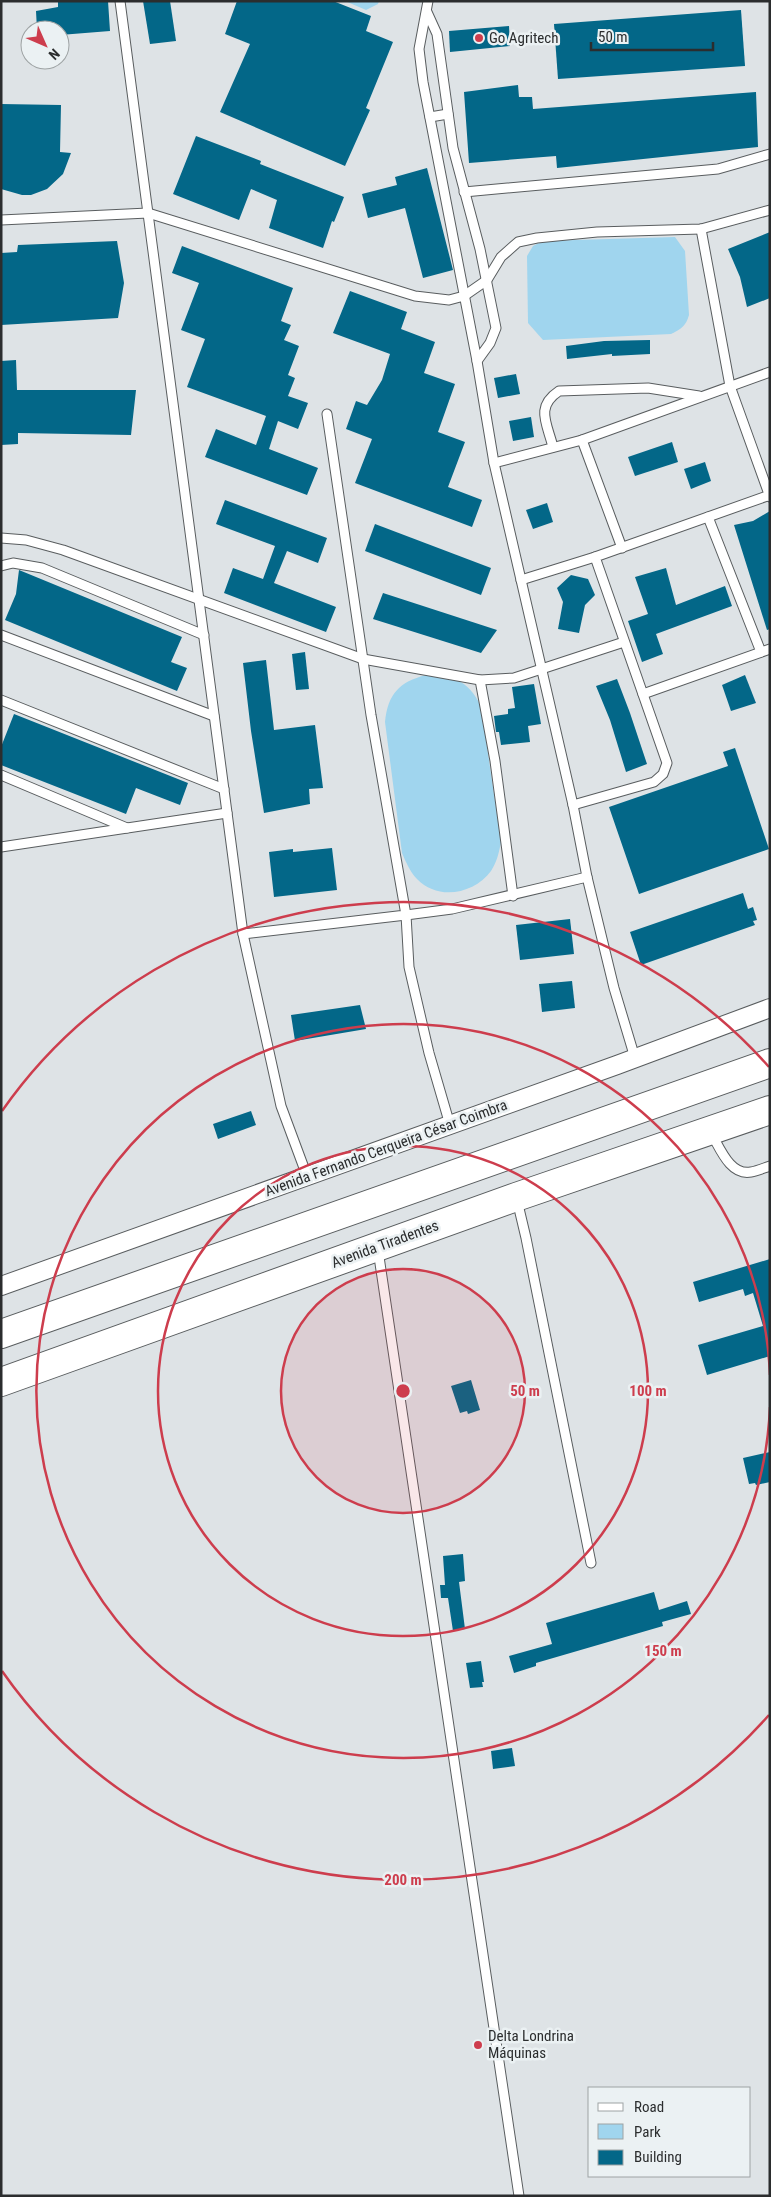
<svg xmlns="http://www.w3.org/2000/svg" width="771" height="2197" viewBox="0 0 771 2197" font-family="'Roboto Condensed',sans-serif">
  <style>
    .green { fill: #a0d5ee }
    .building { fill: #036788 }
    .lines { fill: none; stroke-linecap: round; stroke-linejoin: round }
    .lane-casing { stroke: #595d5f; stroke-width: 11 }
    .street-casing { stroke: #595d5f; stroke-width: 20 }
    .highway-casing { stroke: #595d5f; stroke-width: 30 }
    .lane { stroke: #fff; stroke-width: 9 }
    .street { stroke: #fff; stroke-width: 18 }
    .highway { stroke: #fff; stroke-width: 28 }
    .ring { fill: none; stroke: #cd3d4d; stroke-width: 2.5 }
    .poi-dot { fill: #cd3d4d; stroke: #ebf1f3; stroke-width: 2 }
    .labels { text-anchor: middle; stroke-width: 5; stroke-linejoin: round; paint-order: stroke }
    .poi-label { font-size: 15px; fill: #2b2d2e; stroke: #ebf1f3; text-anchor: start }
    .street-label { font-size: 15px; fill: #2b2d2e; stroke: #ebf1f3 }
    .centre { fill: #cd3d4d; stroke: #ebf1f3; stroke-width: 2.5 }
    .ring-label { font-size: 15px; text-anchor: middle; font-weight: bold; fill: #cd3d4d; stroke: #ebf1f3; stroke-width: 5; stroke-linejoin: round; paint-order: stroke }
  </style>
  <rect width="100%" height="100%" fill="#dee3e6"/>
  <g class="green">
    <path d="M 345,1 L 379,1 L 378,4 L 366,10 Z"/>
    <path d="M 675,237 L 685,251 L 689,315 C 686,326 681,329 671,334 L 543,340 L 528,323 L 527,256 L 533,246 L 543,241 Z"/>
    <path d="M 426,675 C 454,677 467,679 481,706 L 501,842 C 499,852 497,862 491,871 C 474,894 438,901 417,879 C 410,872 406,862 402,853 L 385,722 C 388,694 399,682 426,675 Z"/>
  </g>
  <g class="building">
    <path d="M 58,1 L 108,1 L 110,31 L 60,35 L 60,30 L 37,30 L 36,11 L 58,7 Z"/>
    <path d="M 143,1 L 170,1 L 176,41 L 150,44 Z"/>
    <path d="M 237,1 L 333,1 L 371,16 L 366,31 L 393,42 L 366,108 L 370,110 L 345,166 L 220,112 L 250,44 L 225,34 Z"/>
    <path d="M 741,10 L 745,66 L 558,79 L 554,24 Z"/>
    <path d="M 509,26 L 510,46 L 450,52 L 449,31 Z"/>
    <path d="M 518,85 L 519,97 L 532,97 L 533,109 L 756,92 L 758,147 L 557,168 L 556,156 L 469,163 L 464,92 Z"/>
    <path d="M 1,104 L 61,105 L 60,152 L 71,153 L 63,174 L 47,189 L 31,195 L 22,195 L 1,189 Z"/>
    <path d="M 196,136 L 261,161 L 260,164 L 344,197 L 334,222 L 332,221 L 323,248 L 269,228 L 277,200 L 251,189 L 239,220 L 173,194 Z"/>
    <path d="M 427,168 L 453,270 L 423,278 L 405,208 L 368,218 L 362,194 L 397,185 L 395,177 Z"/>
    <path d="M 770,232 L 770,298 L 747,307 L 740,277 L 728,249 Z"/>
    <path d="M 117,241 L 124,283 L 118,318 L 1,325 L 1,253 L 17,252 L 18,245 Z"/>
    <path d="M 182,246 L 293,288 L 281,321 L 291,325 L 284,340 L 299,346 L 288,375 L 295,378 L 288,396 L 308,403 L 298,429 L 278,421 L 269,449 L 318,468 L 307,495 L 205,457 L 216,429 L 256,445 L 266,416 L 187,387 L 205,339 L 181,330 L 199,283 L 172,273 Z"/>
    <path d="M 350,291 L 407,312 L 401,329 L 435,342 L 424,373 L 455,384 L 438,432 L 465,442 L 448,487 L 482,500 L 472,527 L 355,483 L 372,439 L 346,429 L 356,401 L 367,405 L 382,380 L 390,354 L 333,333 Z"/>
    <path d="M 650,340 L 650,354 L 612,356 L 612,354 L 567,359 L 566,346 L 604,341 Z"/>
    <path d="M 16,360 L 17,390 L 136,390 L 131,435 L 18,433 L 18,444 L 1,445 L 1,361 Z"/>
    <path d="M 516,374 L 520,394 L 498,398 L 494,378 Z"/>
    <path d="M 531,417 L 534,437 L 513,441 L 509,421 Z"/>
    <path d="M 672,442 L 678,462 L 635,476 L 628,457 Z"/>
    <path d="M 705,462 L 711,481 L 691,489 L 684,469 Z"/>
    <path d="M 225,500 L 327,538 L 318,563 L 287,551 L 274,583 L 336,607 L 326,632 L 224,593 L 233,568 L 263,579 L 275,546 L 216,524 Z"/>
    <path d="M 547,503 L 553,522 L 533,529 L 526,510 Z"/>
    <path d="M 770,511 L 770,629 L 767,630 L 734,525 L 753,521 Z"/>
    <path d="M 375,524 L 491,568 L 481,595 L 365,551 Z"/>
    <path d="M 666,568 L 676,605 L 725,586 L 732,606 L 656,634 L 663,654 L 642,662 L 628,621 L 648,614 L 635,577 Z"/>
    <path d="M 19,570 L 182,637 L 171,662 L 187,668 L 177,691 L 5,620 L 16,594 Z"/>
    <path d="M 571,575 L 588,579 L 595,595 L 585,605 L 579,633 L 558,629 L 563,602 L 557,588 Z"/>
    <path d="M 383,593 L 497,630 L 481,653 L 373,619 Z"/>
    <path d="M 305,652 L 309,689 L 296,690 L 292,654 Z"/>
    <path d="M 266,660 L 274,730 L 315,725 L 323,788 L 309,789 L 310,804 L 264,813 L 251,731 L 243,663 Z"/>
    <path d="M 745,675 L 756,703 L 731,711 L 722,685 Z"/>
    <path d="M 617,679 L 630,713 L 647,764 L 626,772 L 610,720 L 596,686 Z"/>
    <path d="M 534,684 L 541,724 L 528,726 L 530,742 L 501,745 L 499,732 L 496,732 L 494,716 L 508,714 L 508,709 L 515,708 L 512,687 Z"/>
    <path d="M 14,714 L 188,783 L 180,805 L 136,788 L 126,814 L 1,765 L 1,747 Z"/>
    <path d="M 735,748 L 769,849 L 639,894 L 609,807 L 728,766 L 723,752 Z"/>
    <path d="M 332,848 L 337,890 L 274,897 L 269,852 L 293,849 L 293,852 Z"/>
    <path d="M 743,893 L 748,909 L 753,907 L 757,920 L 753,921 L 755,925 L 641,965 L 630,932 Z"/>
    <path d="M 570,919 L 574,954 L 520,960 L 516,925 Z"/>
    <path d="M 572,981 L 575,1008 L 542,1012 L 539,984 Z"/>
    <path d="M 360,1005 L 366,1029 L 295,1041 L 291,1015 Z"/>
    <path d="M 251,1111 L 256,1125 L 218,1139 L 213,1124 Z"/>
    <path d="M 770,1259 L 770,1356 L 707,1375 L 698,1345 L 763,1326 L 753,1293 L 745,1296 L 743,1289 L 699,1302 L 693,1282 Z"/>
    <path d="M 471,1380 L 480,1410 L 468,1414 L 467,1411 L 460,1413 L 451,1386 Z"/>
    <path d="M 770,1452 L 770,1482 L 756,1485 L 755,1483 L 749,1484 L 743,1458 Z"/>
    <path d="M 463,1554 L 465,1581 L 459,1582 L 465,1629 L 453,1631 L 448,1598 L 441,1598 L 440,1585 L 445,1585 L 443,1556 Z"/>
    <path d="M 654,1592 L 659,1610 L 687,1601 L 691,1614 L 662,1622 L 663,1626 L 536,1663 L 536,1666 L 514,1673 L 509,1656 L 552,1644 L 546,1623 Z"/>
    <path d="M 481,1661 L 484,1682 L 482,1682 L 483,1687 L 470,1688 L 466,1663 Z"/>
    <path d="M 512,1748 L 515,1766 L 493,1769 L 491,1751 Z"/>
  </g>
  <g class="lines">
    <g class="lane-casing">
      <g id="lane">
        <path d="M 120,1 L 243,934 L 281,1106 L 307,1176"/>
        <path d="M 428,1 L 419,49 L 423,82 L 477,361 L 494,463 L 573,805 L 587,877 L 452,909 L 406,915 L 409,967 L 429,1053 L 450,1125"/>
        <path d="M 427,12 L 437,34 L 453,148 L 480,249 L 496,328 L 490,343 L 477,361"/>
        <path d="M 430,117 L 448,114"/>
        <path d="M 464,192 L 718,169 L 770,154"/>
        <path d="M 1,220 L 148,213 L 415,296 L 449,300 L 464,296 L 487,280 L 501,257 L 518,242 L 537,238 L 597,232 L 701,229 L 770,210"/>
        <path d="M 701,229 L 730,386 L 770,497"/>
        <path d="M 582,440 L 622,548"/>
        <path d="M 553,447 C 547,423 535,407 559,391 L 648,388 L 699,396"/>
        <path d="M 494,463 L 582,440 L 770,372"/>
        <path d="M 708,517 L 761,652"/>
        <path d="M 1,538 L 26,540 L 63,550 L 363,659 L 480,680 L 514,678 L 624,642"/>
        <path d="M 1,566 L 13,563 L 42,568 L 204,635"/>
        <path d="M 521,580 L 595,557"/>
        <path d="M 1,635 L 214,716"/>
        <path d="M 480,680 L 495,761 L 513,896"/>
        <path d="M 643,694 L 770,649"/>
        <path d="M 1,700 L 224,789"/>
        <path d="M 1,775 L 127,828"/>
        <path d="M 573,805 L 654,782 L 663,774 L 667,763 L 595,557 L 770,495"/>
        <path d="M 1,847 L 227,813"/>
        <path d="M 587,877 L 614,988 L 635,1058"/>
        <path d="M 243,934 L 406,915 L 371,715 L 327,414"/>
        <path d="M 711,1133 C 720,1148 730,1176 751,1172 C 757,1171 764,1168 770,1166"/>
        <path d="M 517,1200 L 526,1238 L 591,1563"/>
        <path d="M 378,1250 L 519,2196"/>
      </g>
    </g>
    <g class="street-casing">
      <path id="street" d="M 1,1286 L 617,1065 L 770,1008"/>
    </g>
    <g class="highway-casing">
      <g id="highway">
        <path d="M 1,1334 L 770,1063"/>
        <path d="M 1,1382 L 516,1197 L 770,1110"/>
      </g>
    </g>
    <use href="#lane" class="lane"/>
    <use href="#street" class="street"/>
    <use href="#highway" class="highway"/>
  </g>
  <circle cx="403" cy="1391" r="122" fill="#cd3d4d" fill-opacity=".12"/>
  <g class="ring">
    <circle cx="403" cy="1391" r="122"/>
    <circle cx="403" cy="1391" r="245"/>
    <path d="M770 1407A367 367 0 1 1 770 1375"/>
    <path d="M769 1715A489 489 0 0 1 2 1671M2 1111A489 489 0 0 1 769 1067"/>
  </g>
  <g class="poi-dot">
    <circle cx="479" cy="38" r="5"/>
    <circle cx="478" cy="2045" r="5"/>
  </g>
  <g class="labels">
    <g class="poi-label">
      <text x="489" y="43">Go Agritech</text>
      <text x="488" y="2041">Delta Londrina<tspan x="488" dy="17">Máquinas</tspan></text>
    </g>
    <g class="street-label">
      <text transform="translate(386 1148) rotate(-20)" y="5">Avenida Fernando Cerqueira César Coimbra</text>
      <text transform="translate(385 1244) rotate(-20)" y="5">Avenida Tiradentes</text>
    </g>
  </g>
  <circle cx="403" cy="1391" r="8" class="centre"/>
  <g class="ring-label">
    <text x="525" y="1396">50 m</text>
    <text x="648" y="1396">100 m</text>
    <text x="663" y="1656">150 m</text>
    <text x="403" y="1885">200 m</text>
  </g>
  <rect width="771" height="2197" fill="none" stroke="#2b2d2e" stroke-width="5"/>
  <rect x="588" y="2087" width="162" height="90" fill="#ebf1f3" stroke="#9ea3a4"/>
  <rect x="598" y="2103" width="25" height="8" fill="#ffffff" stroke="#9ea3a4"/>
  <text x="634" y="2112" font-size="15" fill="#2b2d2e">Road</text>
  <rect x="598" y="2124" width="25" height="15" fill="#a0d5ee" stroke="#9ea3a4"/>
  <text x="634" y="2137" font-size="15" fill="#2b2d2e">Park</text>
  <rect x="598" y="2150" width="25" height="15" fill="#036788" stroke="#9ea3a4"/>
  <text x="634" y="2162" font-size="15" fill="#2b2d2e">Building</text>
  <g transform="translate(45 45) rotate(135)"><circle r="24" fill="#ebf1f3" stroke="#9ea3a4"/>
  <path d="M0-4L9 19L0 12L-9 19Z" fill="#cd3d4d"/>
  <text y="-8" font-size="14" font-weight="bold" text-anchor="middle" fill="#2b2d2e">N</text>
  </g>
  <path d="M591 42v8h122v-8" fill="none" stroke="#2b2d2e" stroke-width="2.5"/>
  <text x="598" y="42" font-size="15" fill="#2b2d2e" stroke="#ebf1f3" stroke-width="4" paint-order="stroke">50 m</text>
</svg>
